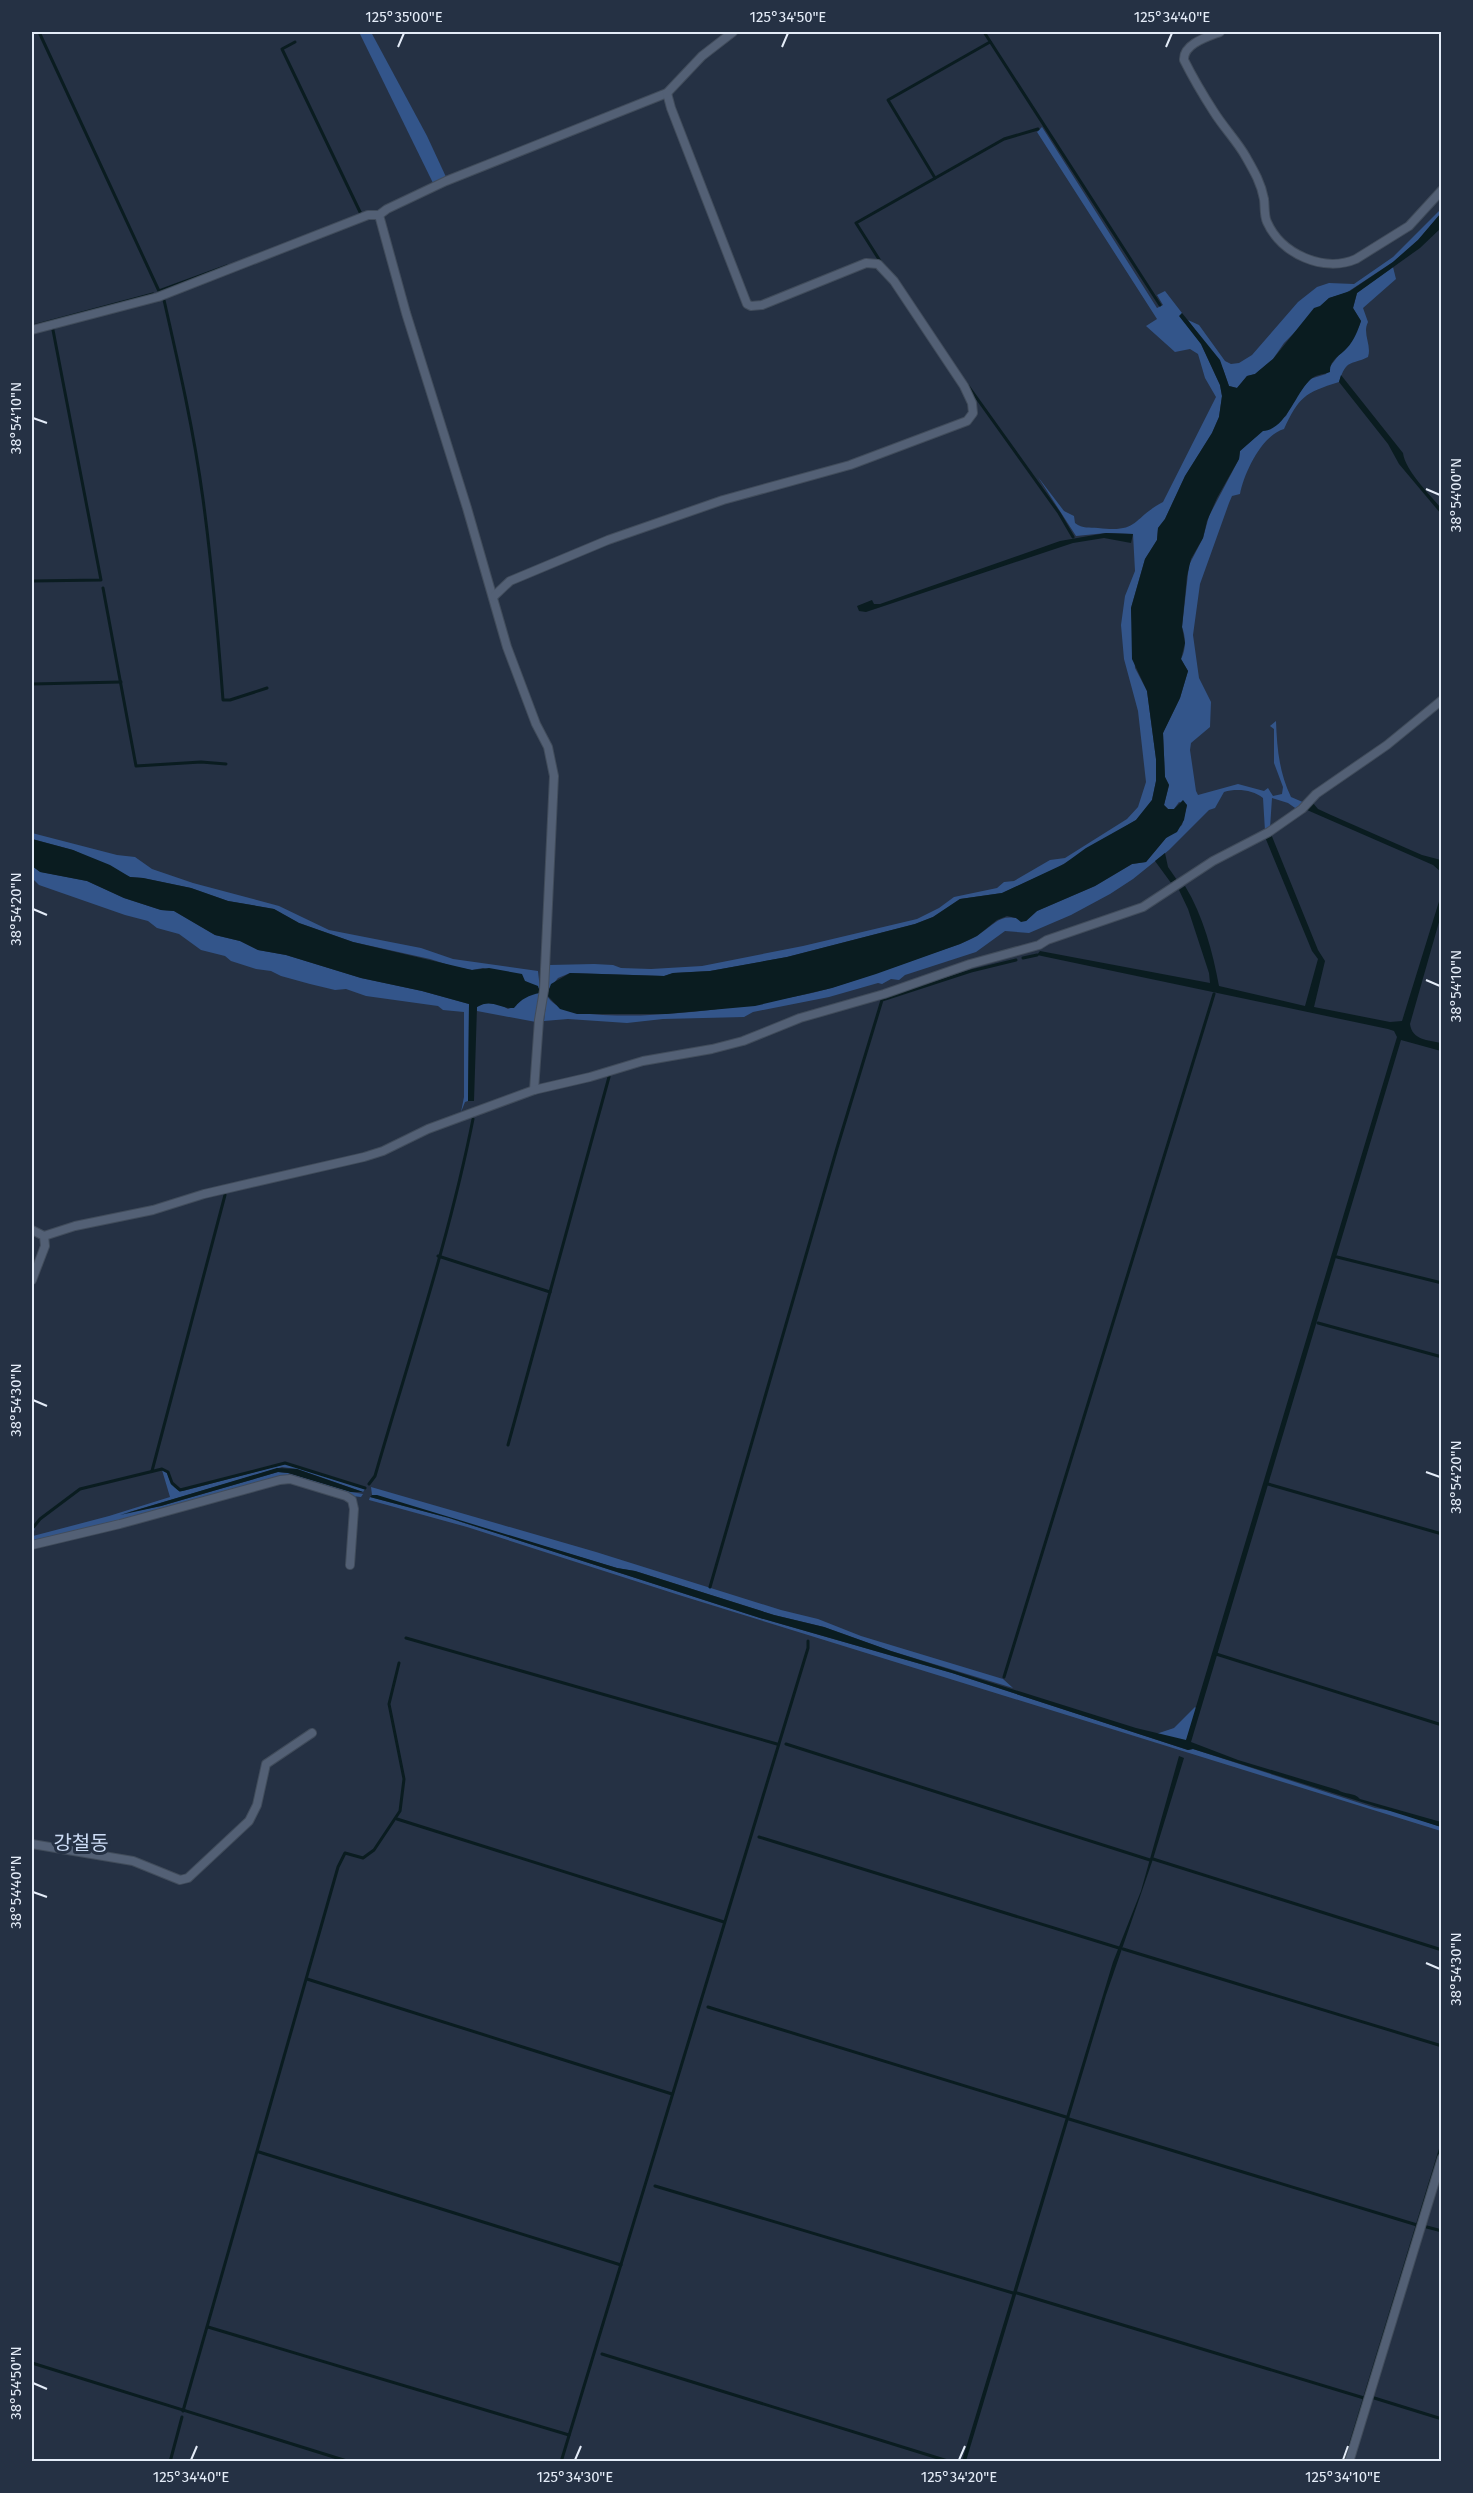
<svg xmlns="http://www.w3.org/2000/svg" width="1473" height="2493" viewBox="0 0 1473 2493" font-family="'Fira Sans','Noto Sans KR',sans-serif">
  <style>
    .green { fill: #33558a }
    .water { fill: #0a1c20 }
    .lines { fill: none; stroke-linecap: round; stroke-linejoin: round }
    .stream { stroke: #0a1c20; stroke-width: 3 }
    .minor-casing { stroke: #414c5b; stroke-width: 10 }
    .minor { stroke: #536075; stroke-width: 8 }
    .ticks { fill: none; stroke: #e4ecf8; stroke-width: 2 }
    .labels { text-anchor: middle; stroke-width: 6; stroke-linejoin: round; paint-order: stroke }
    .quarter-label { font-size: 20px; fill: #cdddf6; stroke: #253144 }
    .neatline { fill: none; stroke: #e4ecf8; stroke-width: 2 }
    .ticks-label { font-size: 15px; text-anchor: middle; fill: #e4ecf8 }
  </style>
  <rect width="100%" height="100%" fill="#253144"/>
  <g class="green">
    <path d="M 359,32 L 371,32 L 427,136 L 446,177 L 433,183 Z"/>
    <path d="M 1042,127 L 1157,308 L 1163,305 L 1157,295 L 1165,291 L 1182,313 L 1180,316 L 1201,344 L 1220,385 L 1222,396 L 1219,417 L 1212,433 L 1185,476 L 1165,519 L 1158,528 L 1157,540 L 1145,559 L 1131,608 L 1135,668 L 1147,691 L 1156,759 L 1156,781 L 1152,800 L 1136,820 L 1057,868 L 1002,893 L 960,899 L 933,917 L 915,924 L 787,957 L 710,971 L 673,973 L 664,976 L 570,973 L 558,978 L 548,990 L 549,965 L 594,964 L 613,965 L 621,968 L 651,969 L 702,966 L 803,946 L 917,919 L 939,908 L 954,897 L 997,888 L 1004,882 L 1014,881 L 1050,860 L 1065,858 L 1127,819 L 1138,807 L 1146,782 L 1138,711 L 1124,659 L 1121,625 L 1125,596 L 1135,571 L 1133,534 L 1106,533 L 1076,536 L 1038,477 L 1064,511 L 1074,516 L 1075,523 C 1083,529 1089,527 1098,528 C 1140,533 1131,519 1163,502 L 1216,397 L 1205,378 L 1198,354 L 1190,349 L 1175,352 L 1146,326 L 1157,319 L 1037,132 Z"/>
    <path d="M 1441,209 L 1441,213 L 1418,240 L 1393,262 L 1346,293 L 1329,298 L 1284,343 L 1273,359 L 1255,374 L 1247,376 L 1237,388 L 1229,386 L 1223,369 L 1188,320 L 1199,325 L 1225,361 L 1231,364 L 1239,363 L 1252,355 L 1298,302 L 1317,287 L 1329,283 L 1354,284 L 1393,257 Z"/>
    <path d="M 1393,267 L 1396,279 L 1363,308 L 1368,322 C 1362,334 1372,345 1368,357 C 1350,366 1347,358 1339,382 C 1304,393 1299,397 1284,429 C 1262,435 1244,473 1240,494 L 1232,496 L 1229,503 L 1200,584 L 1193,635 L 1199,678 L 1211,702 L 1210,727 L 1191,743 L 1190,750 L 1196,791 L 1198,795 L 1238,784 L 1264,791 L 1268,788 L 1273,796 L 1282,794 L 1283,787 L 1274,763 L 1274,729 L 1270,726 L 1276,721 C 1277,748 1279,772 1291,797 L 1305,803 L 1298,810 L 1288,803 L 1272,798 L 1270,828 L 1265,831 L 1263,798 C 1253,790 1237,788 1224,792 L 1215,808 L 1209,810 L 1169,850 L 1133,879 L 1110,894 L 1071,915 L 1029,933 L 1005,931 L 976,952 L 905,975 L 899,980 L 891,979 L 882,984 L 878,983 L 829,997 L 753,1012 L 744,1017 L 663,1019 L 627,1023 L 568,1019 L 544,1021 L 547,995 C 564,1039 794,1001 834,987 C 876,974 918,958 960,944 C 966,941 972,939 978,935 C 998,922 1000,912 1026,921 L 1037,911 L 1095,886 L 1132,864 L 1146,862 L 1166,838 L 1182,825 L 1187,805 L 1179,802 L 1174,809 L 1168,809 L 1164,805 L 1169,785 L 1165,777 L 1163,733 L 1180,698 L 1188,671 L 1181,659 C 1186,650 1186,637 1182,627 L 1189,565 L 1203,538 L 1209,516 L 1239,459 L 1240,451 L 1263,430 L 1286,416 L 1295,398 L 1310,379 L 1326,374 C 1336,354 1354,343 1361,321 L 1353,308 L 1357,293 Z"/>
    <path d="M 32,833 L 117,855 L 135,857 L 152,869 L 193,883 L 279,906 L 329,930 L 421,948 L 453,959 L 538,971 L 540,989 L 525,981 L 483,968 L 472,970 L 455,967 L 430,959 L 353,942 L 299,923 L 274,909 L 228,901 L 191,888 L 143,878 L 130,877 L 73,850 L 32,839 Z"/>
    <path d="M 32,866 L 41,872 L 87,881 L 124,898 L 161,910 L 174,911 L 215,935 L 240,941 L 258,950 L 286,955 L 361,978 L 422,991 L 469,1004 L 468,1101 L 465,1102 L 461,1112 L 464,1097 L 464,1012 L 443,1010 L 438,1006 L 366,996 L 346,989 L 335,990 L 310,984 L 281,976 L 271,971 L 256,969 L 231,961 L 225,956 L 201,950 L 179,934 L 157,928 L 148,921 L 125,915 L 39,885 L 32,878 Z"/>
    <path d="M 531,993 L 540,993 L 536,1022 L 477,1011 L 477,1007 C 487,1000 498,1003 508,1009 L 516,1006 L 518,1002 Z"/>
    <path d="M 285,1464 L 365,1489 L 363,1492 L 297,1469 L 282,1467 L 126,1513 L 161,1506 L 278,1472 L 288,1473 L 351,1492 L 363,1494 L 361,1497 L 352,1496 L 279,1477 L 149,1513 L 32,1542 L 32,1530 L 35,1527 L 33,1536 L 109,1516 L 170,1497 L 162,1470 L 167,1473 C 170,1481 173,1490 183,1491 Z"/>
    <path d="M 371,1487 L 596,1552 L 781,1610 L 818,1619 L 861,1636 L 1003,1679 L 1013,1688 L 891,1651 L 824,1627 L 774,1615 L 635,1571 L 617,1568 L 372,1495 Z"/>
    <path d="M 370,1497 L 449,1518 L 760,1618 L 952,1673 L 1188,1750 L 1193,1749 L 1375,1808 L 1397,1812 L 1441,1827 L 1441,1831 L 679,1595 L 467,1527 L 369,1500 Z"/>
    <path d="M 1195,1707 L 1197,1709 L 1186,1741 L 1156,1734 L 1174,1728 Z"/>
  </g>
  <g class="water">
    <path d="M 1441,213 L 1441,228 L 1420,248 L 1357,293 L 1353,308 L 1361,321 C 1358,330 1354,341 1347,348 C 1340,356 1329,360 1330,372 C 1323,375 1315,374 1309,381 C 1295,395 1285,430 1263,431 L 1240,451 L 1239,459 L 1217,498 L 1207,521 L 1203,538 L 1191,559 L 1187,576 L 1182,627 L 1185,643 L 1181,659 L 1188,671 L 1180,698 L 1163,733 L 1165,777 L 1169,785 L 1164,805 L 1168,809 L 1174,809 L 1183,800 L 1187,805 L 1184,820 L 1177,832 L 1166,838 L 1146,862 L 1132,864 L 1095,886 L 1037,911 L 1026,921 L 1021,922 L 1016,918 L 1007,916 L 997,920 L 977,936 L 960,944 L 876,974 L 832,988 L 755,1006 L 666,1014 L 577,1014 L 560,1009 L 547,995 L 551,984 L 570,973 L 664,976 L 673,973 L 710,971 L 787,957 L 915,924 L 933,917 L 960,899 L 1002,893 L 1064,864 L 1086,848 L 1136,820 L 1152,800 L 1156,781 L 1156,759 L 1147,691 L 1132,659 L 1131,608 L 1145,559 L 1157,540 L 1158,528 L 1165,519 L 1185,476 L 1212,433 L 1219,417 L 1222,396 L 1220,385 L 1201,344 L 1179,316 L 1182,313 L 1220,360 L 1229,386 L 1237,388 L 1247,376 L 1255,374 L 1273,359 L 1314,308 L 1320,306 L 1329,298 L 1350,291 L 1393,262 L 1418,240 Z"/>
    <path d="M 1341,375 L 1403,453 C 1405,470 1430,495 1441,508 L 1441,514 L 1399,464 L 1388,444 L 1339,382 Z"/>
    <path d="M 1106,533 L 1133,534 L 1131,543 L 1104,538 L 1073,543 L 866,612 L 859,611 L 857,606 L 872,600 L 874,604 L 880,604 L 1060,541 Z"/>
    <path d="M 1313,803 L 1318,809 L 1331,815 L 1422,855 L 1441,860 L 1441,872 L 1433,865 L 1307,810 Z"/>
    <path d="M 1271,834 L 1318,950 L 1325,961 L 1314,1007 L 1390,1022 L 1402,1021 L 1441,895 L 1441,915 L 1410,1024 C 1412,1040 1428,1040 1441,1043 L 1441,1051 L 1401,1040 L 1191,1742 L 1238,1760 L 1338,1790 C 1345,1795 1354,1792 1360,1799 L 1441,1822 L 1441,1827 L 1193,1749 L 1188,1750 L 952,1673 L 760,1618 L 449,1518 L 370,1497 L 372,1495 L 377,1495 L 617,1568 L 635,1571 L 774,1615 L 824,1627 L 891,1651 L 1136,1728 L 1186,1740 L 1397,1037 L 1394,1031 L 1388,1029 L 1037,955 L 1040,951 L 1210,983 L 1209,973 L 1188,909 L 1179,890 L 1185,886 C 1203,915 1213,953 1219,986 L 1305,1006 L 1318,959 L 1312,951 L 1265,837 Z"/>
    <path d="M 32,839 L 73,850 L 110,865 L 130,877 L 143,878 L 191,888 L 228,901 L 274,909 L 299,923 L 353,942 L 472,970 L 489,968 L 522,974 L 525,981 L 538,986 L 540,993 C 529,995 521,999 514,1008 C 500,1009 491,998 477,1007 L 474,1101 L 468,1101 L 469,1004 L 422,991 L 361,978 L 286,955 L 258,950 L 240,941 L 215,935 L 174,911 L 161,910 L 124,898 L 87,881 L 40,872 L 32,866 Z"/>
    <path d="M 1165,853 L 1168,867 L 1179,883 L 1174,887 L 1155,861 Z"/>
    <path d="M 277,1468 L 297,1469 L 363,1492 L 351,1492 L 288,1473 L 278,1472 L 161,1506 L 120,1515 Z"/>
    <path d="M 1179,1756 L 1184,1758 L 1153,1859 L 1106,1995 L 966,2461 L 962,2461 L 1113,1962 L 1141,1891 Z"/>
  </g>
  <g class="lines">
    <g class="stream">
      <path d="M 39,32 L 159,291 L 227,266"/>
      <path d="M 984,32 L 1160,305"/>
      <path d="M 295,42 L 282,49 L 361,214 L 359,215"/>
      <path d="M 935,178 L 888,100 L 990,42"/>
      <path d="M 882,264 L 856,223 L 1004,139 L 1038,129"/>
      <path d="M 164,300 C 179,366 194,432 203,499 C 212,566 218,633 223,700 L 230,700 L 267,688"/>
      <path d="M 33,326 L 153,294"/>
      <path d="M 966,383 L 1059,513 L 1073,537"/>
      <path d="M 32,581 L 101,580 L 53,330"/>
      <path d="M 103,588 L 136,766 L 201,762 L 226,764"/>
      <path d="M 32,684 L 121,682"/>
      <path d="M 1023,958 L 1037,955"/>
      <path d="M 438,1256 L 550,1292 L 508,1445"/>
      <path d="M 1337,1257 L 1442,1283"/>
      <path d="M 550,1292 L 609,1077"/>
      <path d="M 1318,1323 L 1442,1357"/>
      <path d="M 152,1471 L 225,1195"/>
      <path d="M 369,1484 L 375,1476 C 409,1358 449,1240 473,1119"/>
      <path d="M 1268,1484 L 1442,1534"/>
      <path d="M 32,1529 L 40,1519 L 80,1489 L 162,1469 L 168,1472 L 172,1483 L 180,1490 L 285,1463 L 365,1488"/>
      <path d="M 710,1587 L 837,1148 L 882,1000 L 971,971 L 1016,960"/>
      <path d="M 406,1638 L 777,1744"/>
      <path d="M 1216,1654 L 1442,1725"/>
      <path d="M 1004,1677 L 1214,994"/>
      <path d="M 786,1744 L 1150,1860"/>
      <path d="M 397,1819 L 724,1922"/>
      <path d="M 759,1837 L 1119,1948"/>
      <path d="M 1153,1859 L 1442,1950"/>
      <path d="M 1123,1949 L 1442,2046"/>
      <path d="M 307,1979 L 672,2094"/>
      <path d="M 708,2007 L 1066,2117"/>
      <path d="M 1069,2119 L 1417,2225"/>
      <path d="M 259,2152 L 621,2265"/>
      <path d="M 655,2186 L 1013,2293"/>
      <path d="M 1423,2226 L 1442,2231"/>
      <path d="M 1017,2293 L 1364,2398"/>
      <path d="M 208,2327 L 569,2435"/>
      <path d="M 602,2354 L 951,2462"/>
      <path d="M 32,2363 L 350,2462"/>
      <path d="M 1371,2397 L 1442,2419"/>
      <path d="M 183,2411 L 338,1867 L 345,1853 L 363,1858 L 374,1850 L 400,1811 L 404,1779 L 389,1704 L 399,1663"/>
      <path d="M 170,2462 L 182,2417"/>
      <path d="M 561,2462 L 808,1648 L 808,1641"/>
      <path d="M 1345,2462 L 1442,2144"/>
    </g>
    <g class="minor-casing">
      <g id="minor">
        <path d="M 1220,32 C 1207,37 1183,44 1184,60 C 1193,78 1203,95 1214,112 C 1224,128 1237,141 1246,157 C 1254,171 1261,183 1264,199 C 1265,206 1264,216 1267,222 C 1281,254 1324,273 1356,259 L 1409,226 L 1442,190"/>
        <path d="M 379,215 L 406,313 L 467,508 L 507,647 L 536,724 L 548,747 L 554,776 L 544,990 L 539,1020 L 534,1090"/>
        <path d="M 32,330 L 158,297 L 368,215 L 379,215 L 387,209 L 446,181 L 667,93 L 702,56 L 733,32"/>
        <path d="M 493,597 L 510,581 L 608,540 L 723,500 L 850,465 L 967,421 L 973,413 L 972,403 L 964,386 L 894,281 L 878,264 L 866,263 L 762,305 L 751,306 L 747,304 L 671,108 L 667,93"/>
        <path d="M 32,1230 L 44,1236 L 45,1246 L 32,1280"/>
        <path d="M 44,1236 L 75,1226 L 153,1210 L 204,1194 L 364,1157 L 383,1151 L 428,1129 L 534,1090 L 590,1077 L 643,1061 L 712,1049 L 743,1041 L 800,1018 L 884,994 L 970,964 L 1039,945 L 1047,940 L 1143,907 L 1213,861 L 1269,832 L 1302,809 L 1316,794 L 1387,745 L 1442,700"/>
        <path d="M 32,1545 L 120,1524 L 280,1480 L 290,1479 L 346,1496 L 352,1500 L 354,1509 L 350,1565"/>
        <path d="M 32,1844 L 133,1861 L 180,1880 L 188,1878 L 249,1821 L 257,1805 L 266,1764 L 312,1733"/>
        <path d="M 1349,2462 L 1442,2158"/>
      </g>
    </g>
    <use href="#minor" class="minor"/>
  </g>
  <path class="ticks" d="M 398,47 L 404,33M 782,47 L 788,33M 1166,47 L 1172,33M 33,418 L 47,423M 1426,489 L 1440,495M 33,909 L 47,915M 1426,980 L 1440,986M 33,1400 L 47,1406M 1426,1472 L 1440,1477M 33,1892 L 47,1897M 1426,1963 L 1440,1969M 33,2383 L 47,2389M 191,2460 L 197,2446M 575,2460 L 581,2446M 959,2460 L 965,2446M 1343,2460 L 1348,2446"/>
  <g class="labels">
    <g class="quarter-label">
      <text x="81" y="1850">강철동</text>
    </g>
  </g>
  <rect width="1473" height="2493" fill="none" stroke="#253144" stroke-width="66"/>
  <rect x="33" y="33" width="1407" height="2427" class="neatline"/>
  <g class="ticks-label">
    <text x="404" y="22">125°35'00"E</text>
    <text x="788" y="22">125°34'50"E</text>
    <text x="1172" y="22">125°34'40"E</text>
    <text transform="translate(16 418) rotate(-90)" y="5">38°54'10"N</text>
    <text transform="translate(1456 495) rotate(-90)" y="5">38°54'00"N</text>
    <text transform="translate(16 909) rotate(-90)" y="5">38°54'20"N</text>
    <text transform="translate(1456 986) rotate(-90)" y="5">38°54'10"N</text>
    <text transform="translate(16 1400) rotate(-90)" y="5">38°54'30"N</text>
    <text transform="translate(1456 1477) rotate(-90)" y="5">38°54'20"N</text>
    <text transform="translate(16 1892) rotate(-90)" y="5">38°54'40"N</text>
    <text transform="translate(1456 1969) rotate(-90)" y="5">38°54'30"N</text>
    <text transform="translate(16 2383) rotate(-90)" y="5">38°54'50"N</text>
    <text x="191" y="2482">125°34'40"E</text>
    <text x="575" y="2482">125°34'30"E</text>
    <text x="959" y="2482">125°34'20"E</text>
    <text x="1343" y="2482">125°34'10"E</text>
  </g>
</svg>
